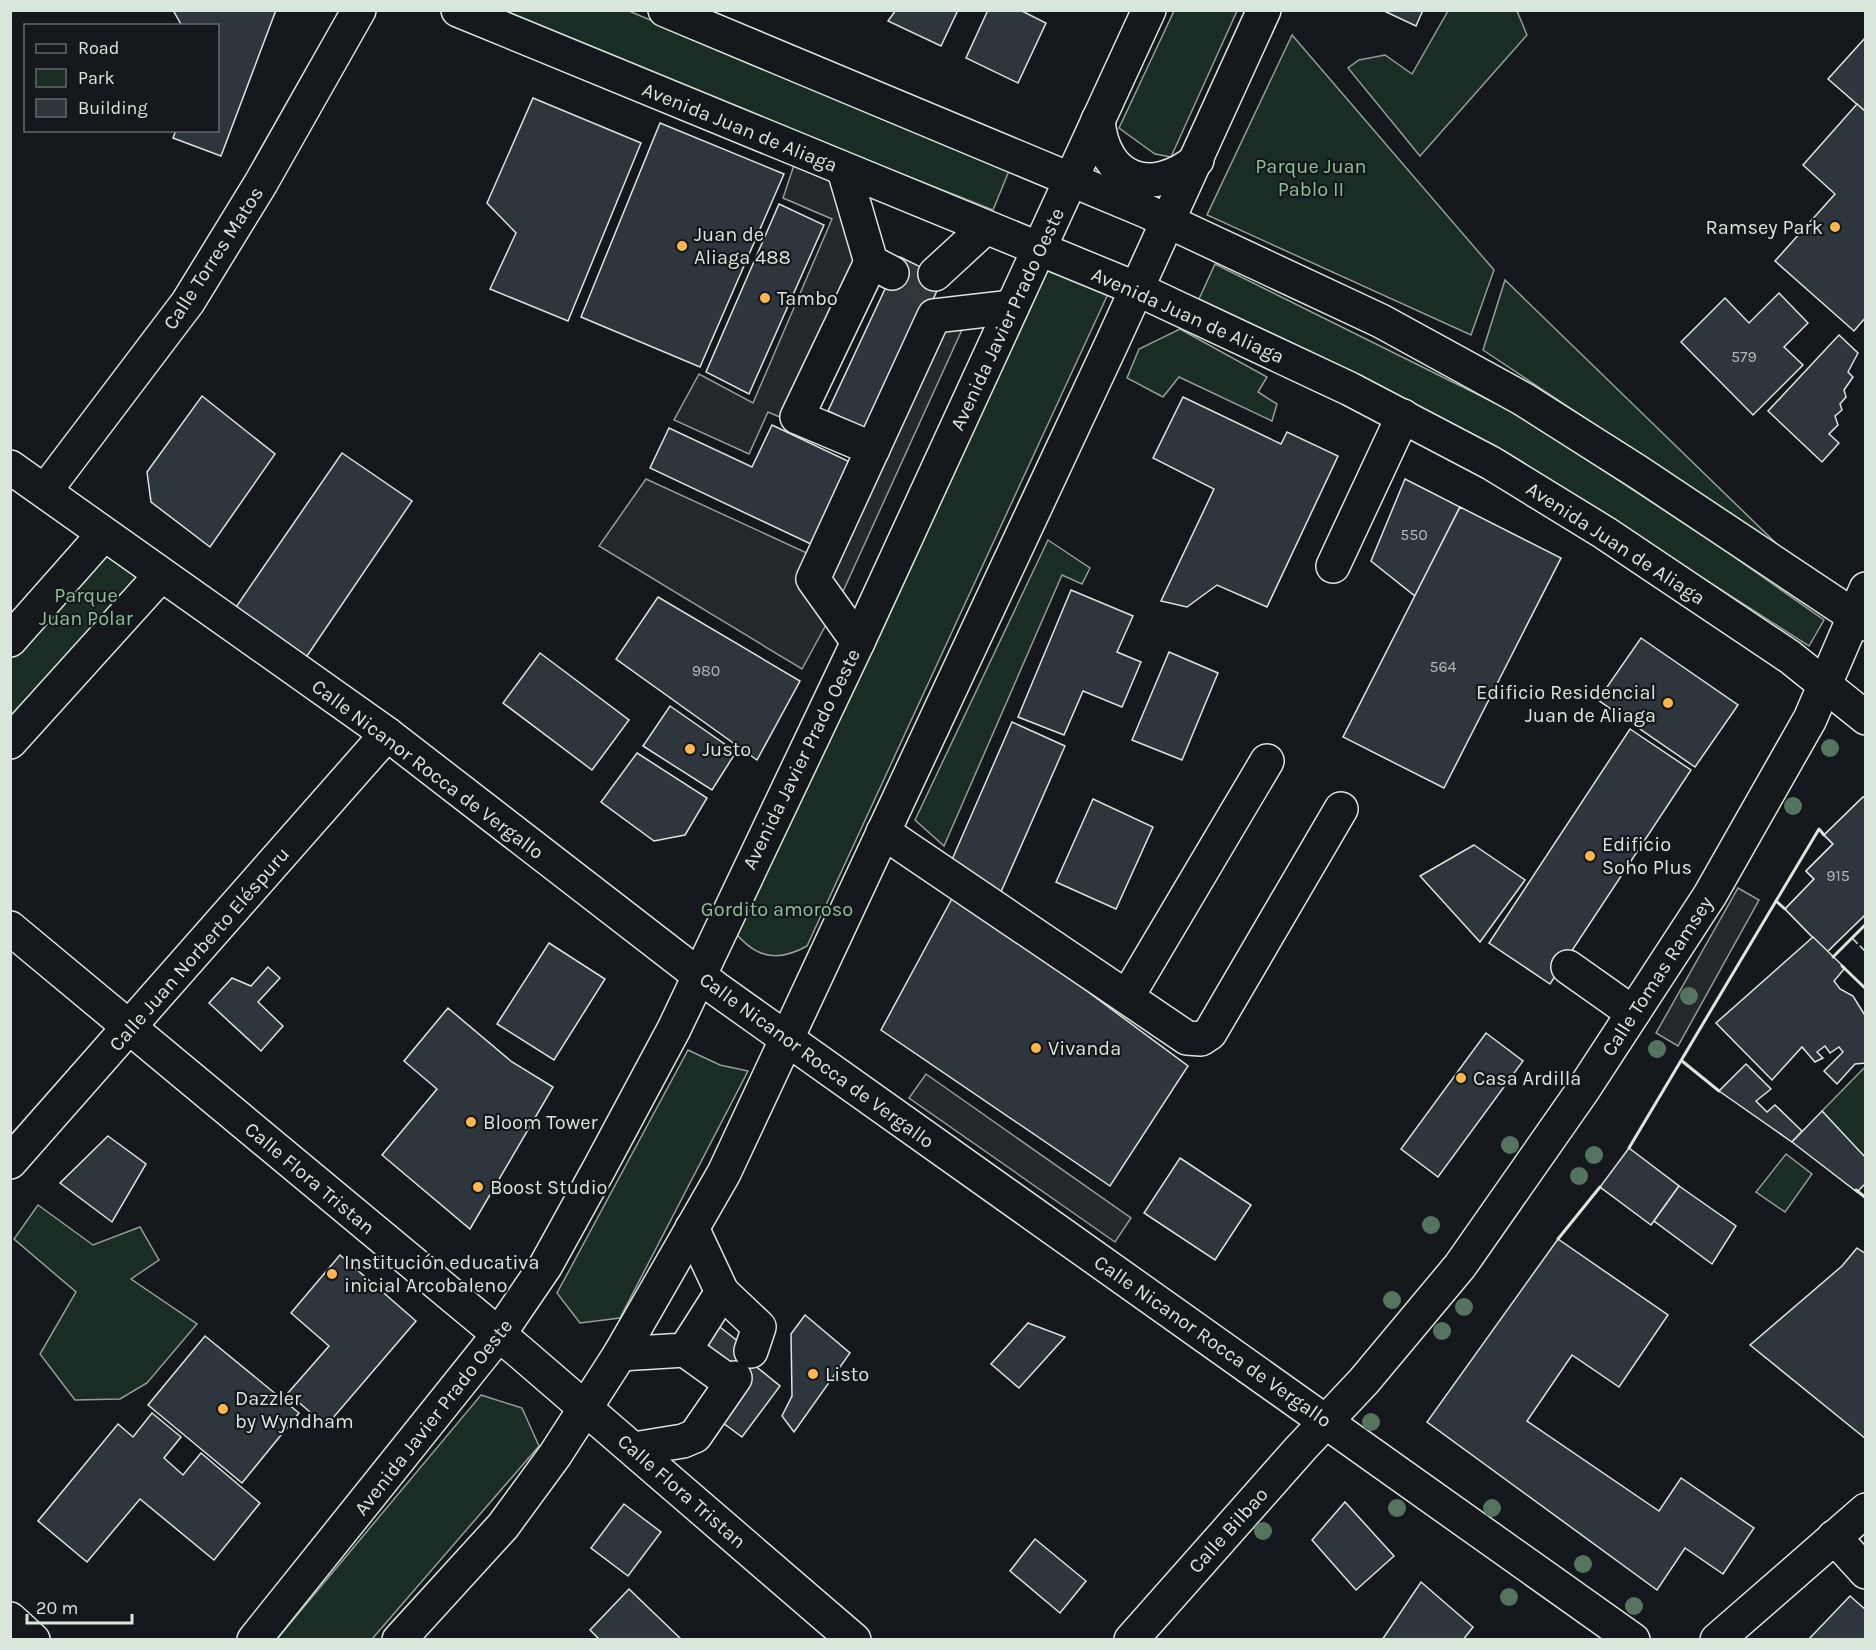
<svg xmlns="http://www.w3.org/2000/svg" width="1876" height="1650" viewBox="0 0 1876 1650" font-family="Karla,sans-serif">
  <style>
    .green { fill: #1a2d24; stroke: #939e99; stroke-width: 1.5 }
    .parking { fill: #24282b; stroke: #939e99; stroke-width: 1.5 }
    .building { fill: #2c363c; stroke: #d8e6dc; stroke-width: 1.5 }
    .lines { fill: none; stroke-linecap: round; stroke-linejoin: round }
    .minor-tunnel { stroke: #313739; stroke-width: 33; stroke-dasharray: 33 16; stroke-linecap: butt }
    .minor-casing { stroke: #d8e6dc; stroke-width: 36 }
    .major-casing { stroke: #d8e6dc; stroke-width: 36 }
    .minor { stroke: #14181c; stroke-width: 33 }
    .major { stroke: #14181c; stroke-width: 33 }
    .fence { stroke: #d8e6dc; stroke-width: 1.5; stroke-dasharray: 8 3; stroke-linecap: butt }
    .wall { stroke: #d8e6dc; stroke-width: 3 }
    .tree { fill: #55745f }
    .poi-dot { fill: #ffb74d; stroke: #14181c; stroke-width: 2 }
    .labels { text-anchor: middle; stroke-width: 4.5; stroke-linejoin: round; paint-order: stroke }
    .number-label { font-size: 16px; fill: #adbab4 }
    .street-label { font-size: 20px; fill: #d8e6dc; stroke: #14181c }
    .park-label { font-size: 20px; fill: #8ac095; stroke: #14181c }
    .poi-label { font-size: 20px; fill: #d8e6dc; stroke: #14181c; text-anchor: start }
  </style>
  <rect width="100%" height="100%" fill="#14181c"/>
  <g class="green">
    <path d="M 490,11 L 629,11 L 1009,171 L 993,210 Z"/>
    <path d="M 1174,11 L 1237,11 L 1171,157 L 1155,154 L 1119,128 Z"/>
    <path d="M 1448,11 L 1517,11 L 1527,35 L 1420,156 L 1348,68 L 1359,60 L 1385,55 L 1412,74 Z"/>
    <path d="M 1292,35 L 1494,270 L 1471,335 L 1207,215 Z"/>
    <path d="M 1038,250 L 1114,281 L 807,946 C 770,967 747,952 725,919 Z"/>
    <path d="M 1215,264 L 1519,415 L 1720,547 L 1824,620 L 1809,646 L 1506,452 L 1355,373 L 1199,299 Z"/>
    <path d="M 1505,280 L 1782,549 L 1483,350 Z"/>
    <path d="M 1180,329 L 1267,377 L 1258,392 L 1277,404 L 1272,421 L 1179,377 L 1163,397 L 1127,378 L 1139,349 Z"/>
    <path d="M 1048,540 L 1090,568 L 1082,584 L 1062,575 L 944,846 L 915,820 Z"/>
    <path d="M 92,547 L 153,584 L 11,742 L 11,639 Z"/>
    <path d="M 688,1050 L 720,1065 L 748,1071 L 620,1318 L 580,1323 L 557,1293 Z"/>
    <path d="M 1865,1067 L 1865,1158 L 1822,1111 Z"/>
    <path d="M 1786,1154 L 1812,1174 L 1785,1212 L 1756,1192 Z"/>
    <path d="M 38,1205 L 93,1245 L 140,1227 L 159,1260 L 131,1279 L 197,1324 L 147,1383 L 120,1399 L 75,1400 L 40,1354 L 76,1292 L 14,1239 Z"/>
    <path d="M 481,1395 L 522,1408 L 539,1446 L 372,1639 L 277,1639 Z"/>
  </g>
  <g class="parking">
    <path d="M 796,159 L 838,177 L 862,260 L 787,420 L 768,412 L 749,454 L 674,420 L 699,374 L 753,403 L 832,219 L 783,198 Z"/>
    <path d="M 966,321 L 840,598 L 823,573 L 938,322 Z"/>
    <path d="M 646,479 L 809,554 L 828,621 L 802,669 L 599,546 Z"/>
    <path d="M 1738,888 L 1759,900 L 1678,1046 L 1656,1033 Z"/>
    <path d="M 926,1074 L 1131,1218 L 1115,1242 L 909,1098 Z"/>
  </g>
  <g class="building">
    <path d="M 173,10 L 276,10 L 221,156 L 173,138 L 176,130 L 218,130 L 218,26 L 182,26 Z"/>
    <path d="M 896,10 L 958,10 L 941,46 L 888,21 Z"/>
    <path d="M 988,10 L 1020,10 L 1046,23 L 1018,83 L 966,58 Z"/>
    <path d="M 1382,10 L 1423,10 L 1416,26 Z"/>
    <path d="M 1866,37 L 1866,112 L 1828,79 Z"/>
    <path d="M 533,98 L 641,143 L 568,321 L 490,289 L 516,233 L 487,203 Z"/>
    <path d="M 1857,104 L 1866,112 L 1866,317 L 1854,331 L 1775,261 L 1835,194 L 1803,165 Z"/>
    <path d="M 660,123 L 784,174 L 700,367 L 581,317 Z"/>
    <path d="M 779,204 L 824,225 L 749,394 L 706,372 Z"/>
    <path d="M 900,257 L 943,278 L 871,431 L 828,411 Z"/>
    <path d="M 1779,293 L 1808,323 L 1784,347 L 1803,365 L 1753,415 L 1681,342 L 1725,298 L 1749,323 Z"/>
    <path d="M 1839,335 L 1858,353 L 1848,372 L 1853,377 L 1844,390 L 1846,397 L 1840,404 L 1842,410 L 1835,416 L 1838,425 L 1829,434 L 1839,443 L 1822,462 L 1768,411 Z"/>
    <path d="M 202,396 L 275,454 L 210,547 L 151,502 L 147,472 Z"/>
    <path d="M 1183,397 L 1281,444 L 1287,432 L 1338,456 L 1267,607 L 1217,585 L 1187,607 L 1161,601 L 1214,489 L 1153,458 Z"/>
    <path d="M 772,425 L 852,463 L 813,545 L 650,468 L 669,428 L 752,467 Z"/>
    <path d="M 342,453 L 412,501 L 305,659 L 234,610 Z"/>
    <path d="M 1405,479 L 1460,507 L 1415,596 L 1371,561 Z"/>
    <path d="M 1460,507 L 1561,558 L 1444,788 L 1343,737 Z"/>
    <path d="M 1071,590 L 1133,616 L 1117,652 L 1141,662 L 1122,707 L 1083,691 L 1064,735 L 1018,717 Z"/>
    <path d="M 658,597 L 800,681 L 757,760 L 616,659 Z"/>
    <path d="M 1641,638 L 1738,705 L 1695,767 L 1598,700 Z"/>
    <path d="M 1169,652 L 1218,673 L 1182,760 L 1132,740 Z"/>
    <path d="M 540,653 L 629,720 L 592,770 L 503,703 Z"/>
    <path d="M 670,706 L 736,752 L 712,790 L 643,746 Z"/>
    <path d="M 1012,722 L 1065,746 L 1000,894 L 947,871 Z"/>
    <path d="M 1630,729 L 1691,770 L 1550,984 L 1489,943 Z"/>
    <path d="M 637,753 L 707,798 L 685,835 L 654,841 L 601,802 Z"/>
    <path d="M 1863,797 L 1866,798 L 1866,914 L 1827,952 L 1785,909 L 1814,879 L 1806,871 L 1833,844 L 1824,835 Z"/>
    <path d="M 1863,797 L 1866,798 L 1866,914 L 1827,952 L 1785,909 L 1814,879 L 1806,871 L 1833,844 L 1824,835 Z"/>
    <path d="M 1093,799 L 1153,827 L 1116,909 L 1056,882 Z"/>
    <path d="M 1474,845 L 1525,880 L 1480,942 L 1420,876 Z"/>
    <path d="M 955,893 L 1188,1066 L 1110,1186 L 881,1030 Z"/>
    <path d="M 1813,937 L 1845,968 L 1834,981 L 1840,989 L 1853,996 L 1866,1017 L 1866,1063 L 1855,1064 L 1837,1084 L 1824,1071 L 1843,1052 L 1839,1047 L 1830,1053 L 1825,1046 L 1817,1052 L 1823,1058 L 1815,1062 L 1802,1047 L 1772,1080 L 1716,1023 Z"/>
    <path d="M 549,943 L 605,979 L 554,1060 L 497,1024 Z"/>
    <path d="M 268,967 L 280,978 L 258,1002 L 283,1026 L 261,1051 L 209,1003 L 232,978 L 251,986 Z"/>
    <path d="M 448,1008 L 512,1062 L 553,1087 L 470,1229 L 382,1155 L 437,1089 L 404,1061 Z"/>
    <path d="M 1486,1033 L 1523,1061 L 1438,1177 L 1401,1149 Z"/>
    <path d="M 1746,1064 L 1771,1089 L 1756,1101 L 1767,1112 L 1775,1105 L 1802,1131 L 1792,1142 L 1719,1091 Z"/>
    <path d="M 1822,1111 L 1866,1158 L 1866,1183 L 1857,1192 L 1792,1142 Z"/>
    <path d="M 108,1136 L 146,1164 L 112,1222 L 60,1183 Z"/>
    <path d="M 1629,1148 L 1679,1186 L 1651,1225 L 1600,1187 Z"/>
    <path d="M 1180,1158 L 1251,1205 L 1215,1260 L 1144,1213 Z"/>
    <path d="M 1679,1186 L 1736,1226 L 1712,1264 L 1654,1221 Z"/>
    <path d="M 1558,1239 L 1668,1315 L 1619,1387 L 1572,1355 L 1527,1421 L 1659,1511 L 1681,1478 L 1754,1528 L 1723,1574 L 1685,1548 L 1657,1590 L 1427,1422 Z"/>
    <path d="M 1857,1248 L 1866,1254 L 1866,1439 L 1750,1345 L 1842,1266 Z"/>
    <path d="M 340,1255 L 416,1321 L 326,1426 L 288,1393 L 329,1346 L 291,1313 Z"/>
    <path d="M 805,1315 L 850,1353 L 794,1432 L 782,1416 L 792,1396 L 791,1334 Z"/>
    <path d="M 1028,1323 L 1065,1337 L 1019,1388 L 991,1364 Z"/>
    <path d="M 716,1324 L 758,1357 L 753,1364 L 780,1386 L 742,1437 L 715,1417 L 741,1383 L 696,1349 Z"/>
    <path d="M 205,1336 L 299,1413 L 242,1483 L 148,1405 Z"/>
    <path d="M 152,1413 L 181,1437 L 164,1458 L 183,1475 L 201,1453 L 260,1503 L 214,1560 L 140,1499 L 87,1562 L 38,1521 L 118,1424 L 133,1437 Z"/>
    <path d="M 1345,1502 L 1394,1556 L 1356,1590 L 1312,1540 Z"/>
    <path d="M 624,1504 L 661,1532 L 628,1576 L 591,1548 Z"/>
    <path d="M 1035,1539 L 1086,1581 L 1060,1613 L 1010,1571 Z"/>
    <path d="M 1421,1582 L 1473,1627 L 1463,1640 L 1382,1640 Z"/>
    <path d="M 629,1589 L 682,1640 L 600,1640 L 590,1630 Z"/>
    <path d="M 1850,1596 L 1866,1610 L 1866,1640 L 1808,1640 Z"/>
  </g>
  <g class="lines">
    <path class="minor-tunnel" d="M 892,273 L 921,286 L 935,274"/>
    <g class="minor-casing">
      <g id="minor">
        <path d="M 844,170 L 871,262 L 892,273"/>
        <path d="M 871,262 L 797,417 L 873,449"/>
        <path d="M 935,274 L 985,228"/>
        <path d="M 10,467 L 387,734 L 718,990 L 1633,1640"/>
        <path d="M 45,491 L 188,302 L 261,183 L 359,10"/>
        <path d="M 1333,566 L 1403,416"/>
        <path d="M 10,640 L 103,535"/>
        <path d="M 858,642 L 813,579 L 934,316 L 1012,307"/>
        <path d="M 10,742 L 161,575"/>
        <path d="M 883,832 L 1187,1038 L 1201,1039 L 1210,1033 L 1341,809"/>
        <path d="M 10,928 L 520,1352 L 854,1640"/>
        <path d="M 1568,967 L 1633,1013"/>
        <path d="M 1127,997 L 1267,761"/>
        <path d="M 10,1162 L 387,734"/>
        <path d="M 722,1292 L 759,1327 L 751,1351"/>
        <path d="M 685,1350 L 731,1383"/>
        <path d="M 620,1354 L 685,1350 L 722,1292 L 692,1228"/>
        <path d="M 634,1449 L 683,1441 L 695,1436 L 735,1378"/>
        <path d="M 1834,1537 L 1866,1572"/>
        <path d="M 10,1619 L 33,1640"/>
        <path d="M 1131,1640 L 1301,1448 L 1364,1381 L 1460,1266 L 1583,1090 L 1710,895 L 1810,719 L 1866,589"/>
        <path d="M 1717,1640 L 1866,1510"/>
      </g>
    </g>
    <g class="major-casing">
      <g id="major">
        <path d="M 458,10 L 1137,289 L 1350,389 L 1491,463 L 1605,533 L 1790,657 L 1866,718"/>
        <path d="M 665,10 L 1146,211 L 1381,321 L 1523,399 L 1638,472 L 1866,624"/>
        <path d="M 1098,120 C 1103,180 1151,198 1197,160"/>
        <path d="M 254,1640 L 499,1334 L 546,1265 L 599,1169 L 674,1029 L 858,642 L 1149,10"/>
        <path d="M 399,1640 L 503,1526 L 555,1455 L 620,1354 L 724,1173 L 1112,343 L 1264,10"/>
      </g>
    </g>
    <use href="#minor" class="minor"/>
    <use href="#major" class="major"/>
    <g class="fence">
      <path d="M 1852,938 L 1866,952"/>
      <path d="M 1864,987 L 1866,985"/>
    </g>
    <g class="wall">
      <path d="M 1776,901 L 1819,829 L 1824,835"/>
      <path d="M 1833,957 L 1866,924"/>
      <path d="M 1842,966 L 1866,989"/>
      <path d="M 1682,1061 L 1719,1091"/>
      <path d="M 1629,1148 L 1776,901 L 1785,909"/>
      <path d="M 1856,1190 L 1866,1198"/>
      <path d="M 1558,1239 L 1600,1187"/>
    </g>
  </g>
  <g class="tree">
    <circle cx="1830" cy="748" r="9"/>
    <circle cx="1793" cy="806" r="9"/>
    <circle cx="1689" cy="996" r="9"/>
    <circle cx="1657" cy="1049" r="9"/>
    <circle cx="1510" cy="1145" r="9"/>
    <circle cx="1594" cy="1155" r="9"/>
    <circle cx="1579" cy="1176" r="9"/>
    <circle cx="1431" cy="1225" r="9"/>
    <circle cx="1392" cy="1300" r="9"/>
    <circle cx="1464" cy="1307" r="9"/>
    <circle cx="1442" cy="1331" r="9"/>
    <circle cx="1371" cy="1422" r="9"/>
    <circle cx="1397" cy="1508" r="9"/>
    <circle cx="1492" cy="1508" r="9"/>
    <circle cx="1263" cy="1531" r="9"/>
    <circle cx="1583" cy="1564" r="9"/>
    <circle cx="1509" cy="1597" r="9"/>
    <circle cx="1634" cy="1606" r="9"/>
  </g>
  <g class="poi-dot">
    <circle cx="1835" cy="227" r="6"/>
    <circle cx="682" cy="246" r="6"/>
    <circle cx="765" cy="298" r="6"/>
    <circle cx="1668" cy="703" r="6"/>
    <circle cx="690" cy="749" r="6"/>
    <circle cx="1590" cy="856" r="6"/>
    <circle cx="1036" cy="1048" r="6"/>
    <circle cx="1461" cy="1078" r="6"/>
    <circle cx="471" cy="1122" r="6"/>
    <circle cx="478" cy="1187" r="6"/>
    <circle cx="332" cy="1274" r="6"/>
    <circle cx="813" cy="1374" r="6"/>
    <circle cx="223" cy="1409" r="6"/>
  </g>
  <g class="labels">
    <g class="number-label">
      <text x="1744" y="362">579</text>
      <text x="1414" y="540">550</text>
      <text x="1443" y="672">564</text>
      <text x="706" y="676">980</text>
      <text x="1838" y="881">915</text>
    </g>
    <g class="street-label">
      <text transform="translate(740 127) rotate(22)" y="7">Avenida Juan de Aliaga</text>
      <text transform="translate(213 258) rotate(-57)" y="7">Calle Torres Matos</text>
      <text transform="translate(1188 315) rotate(24)" y="7">Avenida Juan de Aliaga</text>
      <text transform="translate(1007 319) rotate(-65)" y="7">Avenida Javier Prado Oeste</text>
      <text transform="translate(1616 543) rotate(33)" y="7">Avenida Juan de Aliaga</text>
      <text transform="translate(801 759) rotate(-64)" y="7">Avenida Javier Prado Oeste</text>
      <text transform="translate(428 769) rotate(37)" y="7">Calle Nicanor Rocca de Vergallo</text>
      <text transform="translate(199 949) rotate(-49)" y="7">Calle Juan Norberto Eléspuru</text>
      <text transform="translate(1657 976) rotate(-57)" y="7">Calle Tomas Ramsey</text>
      <text transform="translate(817 1060) rotate(36)" y="7">Calle Nicanor Rocca de Vergallo</text>
      <text transform="translate(310 1178) rotate(40)" y="7">Calle Flora Tristan</text>
      <text transform="translate(1213 1341) rotate(35)" y="7">Calle Nicanor Rocca de Vergallo</text>
      <text transform="translate(433 1417) rotate(-52)" y="7">Avenida Javier Prado Oeste</text>
      <text transform="translate(682 1491) rotate(41)" y="7">Calle Flora Tristan</text>
      <text transform="translate(1228 1530) rotate(-48)" y="7">Calle Bilbao</text>
    </g>
    <g class="park-label">
      <text x="1311" y="173">Parque Juan<tspan x="1311" dy="23">Pablo II</tspan></text>
      <text x="86" y="602">Parque<tspan x="86" dy="23">Juan Polar</tspan></text>
      <text x="777" y="916">Gordito amoroso</text>
    </g>
    <g class="poi-label">
      <text x="1823" y="234" text-anchor="end">Ramsey Park</text>
      <text x="694" y="241">Juan de<tspan x="694" dy="23">Aliaga 488</tspan></text>
      <text x="777" y="305">Tambo</text>
      <text x="1656" y="699" text-anchor="end">Edificio Residencial<tspan x="1656" dy="23">Juan de Aliaga</tspan></text>
      <text x="702" y="756">Justo</text>
      <text x="1602" y="851">Edificio<tspan x="1602" dy="23">Soho Plus</tspan></text>
      <text x="1048" y="1055">Vivanda</text>
      <text x="1473" y="1085">Casa Ardilla</text>
      <text x="483" y="1129">Bloom Tower</text>
      <text x="490" y="1194">Boost Studio</text>
      <text x="344" y="1269">Institución educativa<tspan x="344" dy="23">inicial Arcobaleno</tspan></text>
      <text x="825" y="1381">Listo</text>
      <text x="235" y="1405">Dazzler<tspan x="235" dy="23">by Wyndham</tspan></text>
    </g>
  </g>
  <rect width="1876" height="1650" fill="none" stroke="#d8e6dc" stroke-width="24"/>
  <rect x="24" y="24" width="195" height="108" fill="#14181c" stroke="#626a69" stroke-width="1.5"/>
  <rect x="36" y="44" width="30" height="9" fill="#14181c" stroke="#626a69" stroke-width="1.5"/>
  <text x="78" y="54" font-size="18" fill="#d8e6dc">Road</text>
  <rect x="36" y="69" width="30" height="18" fill="#1a2d24" stroke="#626a69" stroke-width="1.5"/>
  <text x="78" y="84" font-size="18" fill="#d8e6dc">Park</text>
  <rect x="36" y="99" width="30" height="18" fill="#2c363c" stroke="#626a69" stroke-width="1.5"/>
  <text x="78" y="114" font-size="18" fill="#d8e6dc">Building</text>
  <path d="M27 1614v9h105v-9" fill="none" stroke="#d8e6dc" stroke-width="3"/>
  <text x="36" y="1614" font-size="18" fill="#d8e6dc" stroke="#14181c" stroke-width="4.5" paint-order="stroke">20 m</text>
</svg>
